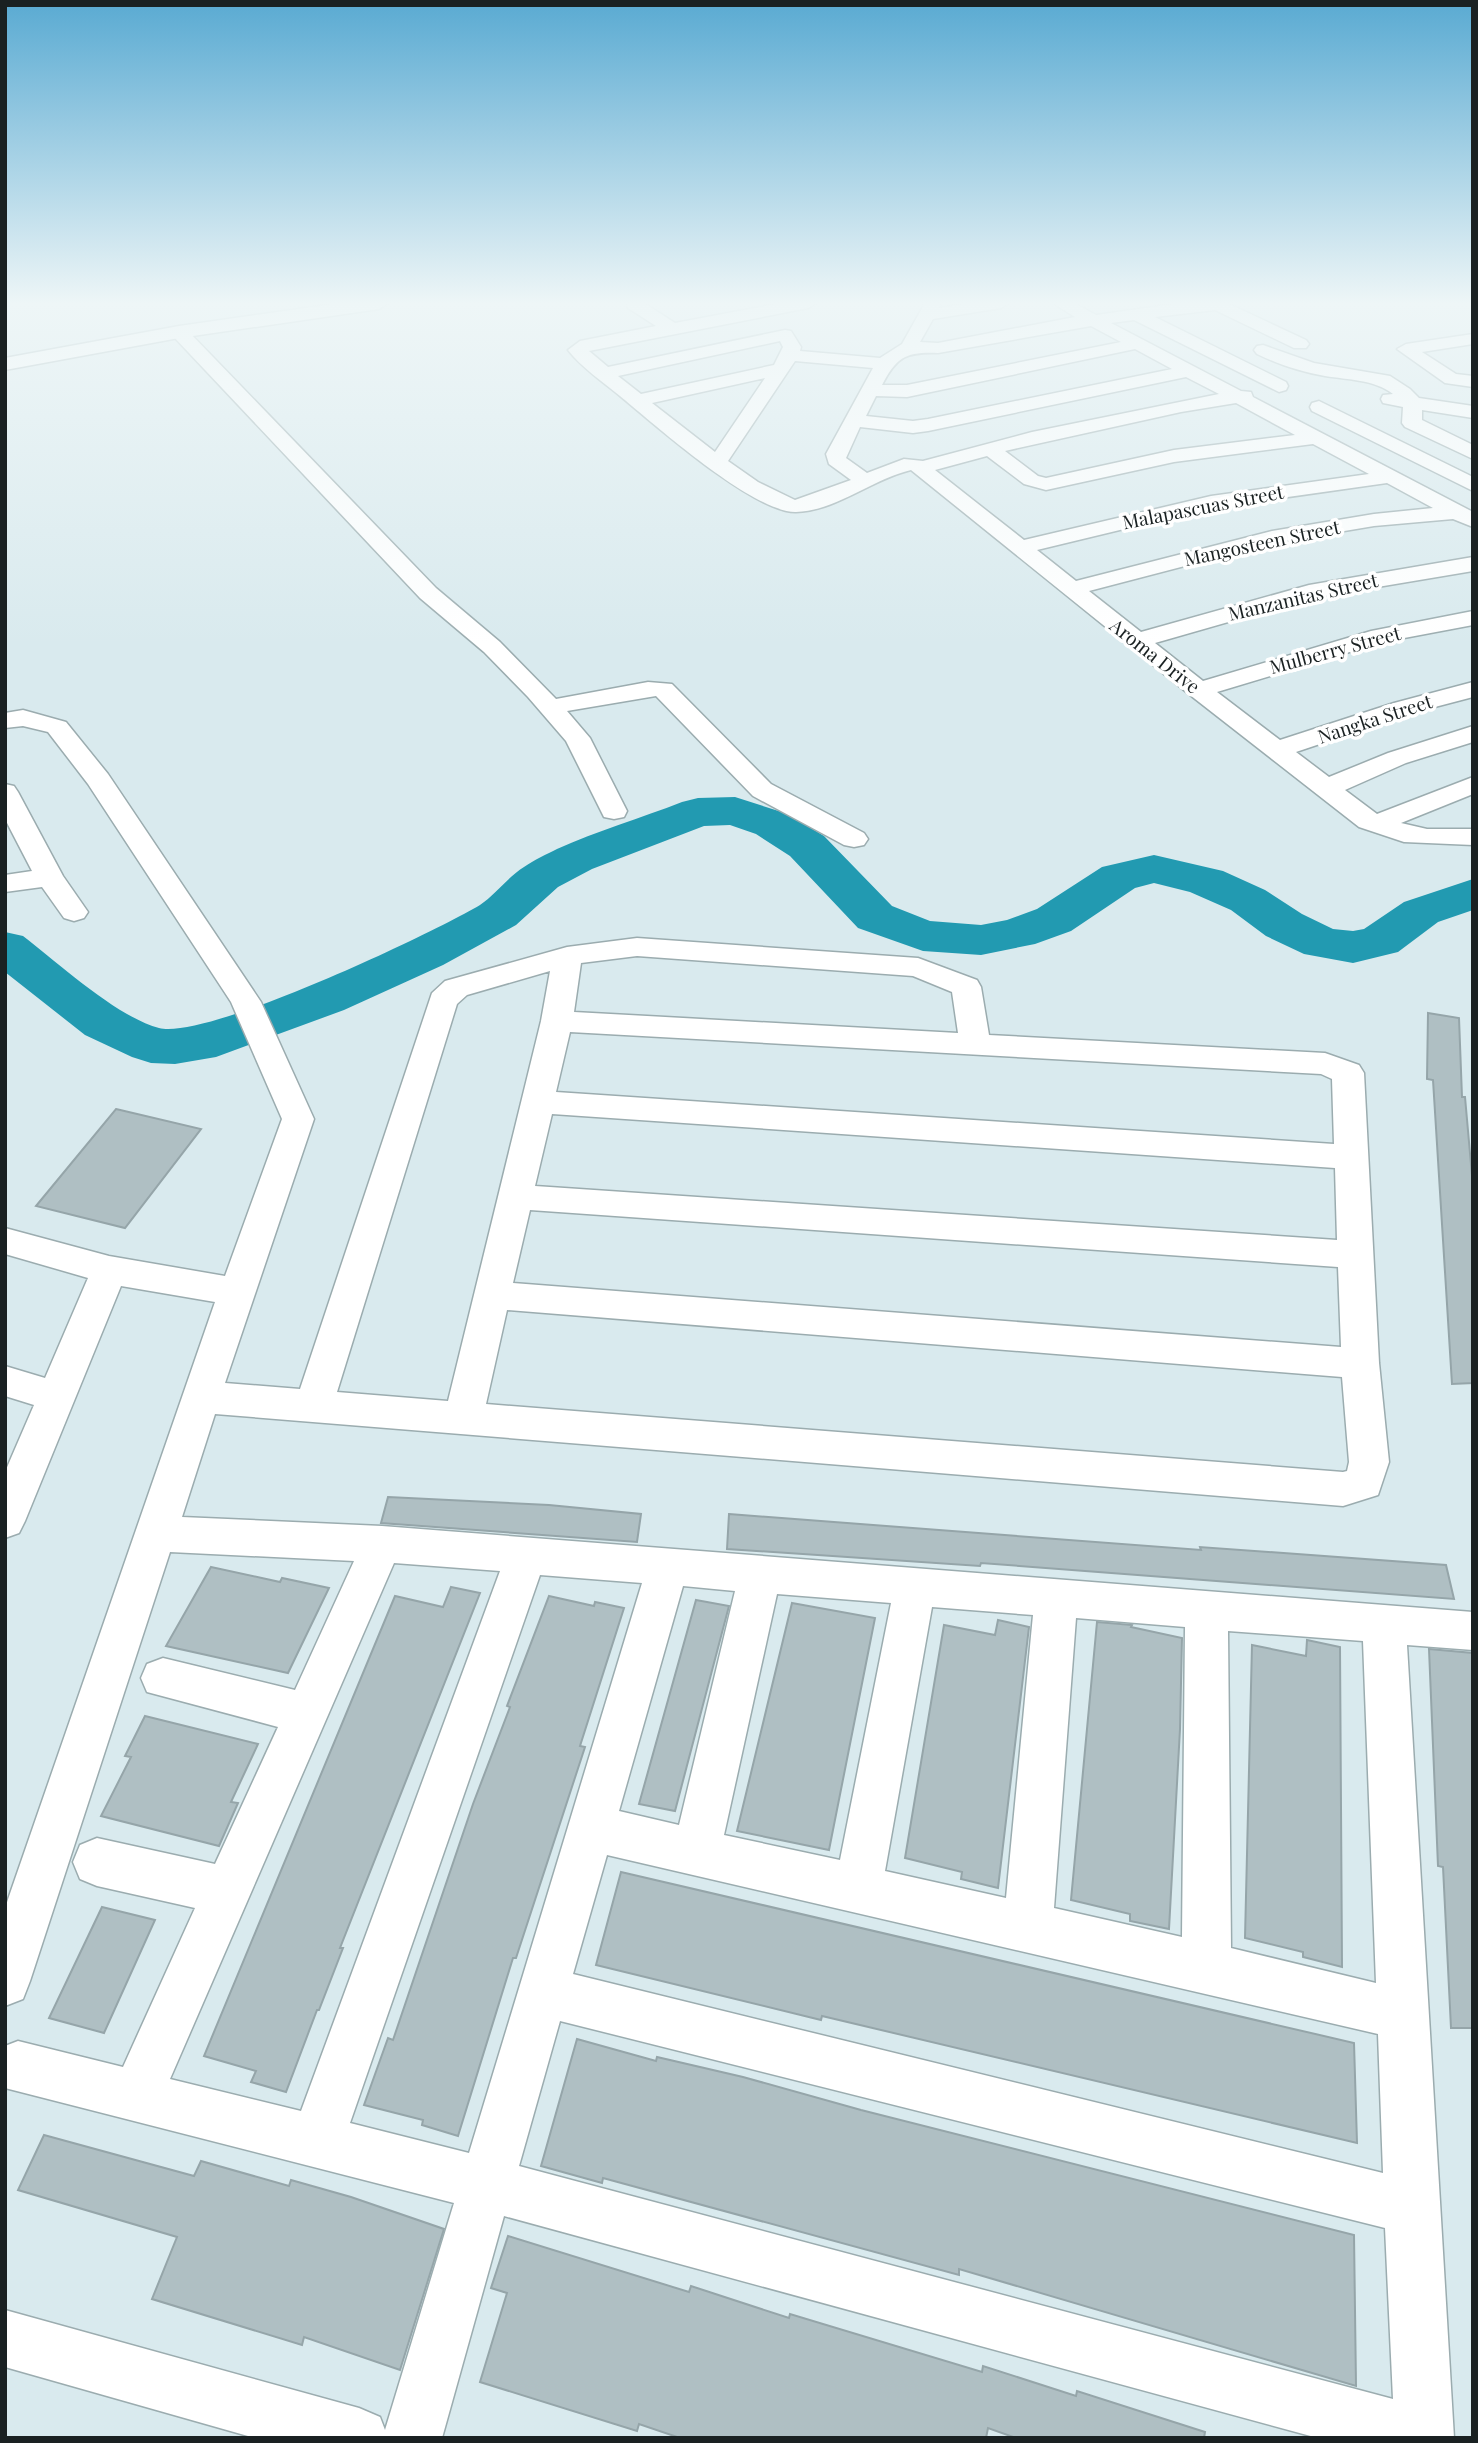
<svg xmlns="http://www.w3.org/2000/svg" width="1478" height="2443" viewBox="0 0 1478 2443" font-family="'Playfair Display',serif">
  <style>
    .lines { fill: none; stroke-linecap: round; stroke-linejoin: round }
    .river { fill: #229ab1; fill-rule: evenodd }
    .building { fill: #afbfc3; stroke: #95a5a9; stroke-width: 2 }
    .minor-casing { stroke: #9bacaf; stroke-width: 3 }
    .tertiary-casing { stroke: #9bacaf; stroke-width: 3 }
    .minor { fill: #fff; fill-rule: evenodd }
    .tertiary { fill: #fff; fill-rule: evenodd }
    .labels { text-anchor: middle; stroke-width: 7; stroke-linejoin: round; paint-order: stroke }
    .far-street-label { font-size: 19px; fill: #1a2122; stroke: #fff }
  </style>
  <rect width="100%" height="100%" fill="#d9eaee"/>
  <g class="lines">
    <path class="river" d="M 735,797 L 788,814 L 824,836 L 892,906 L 930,921 L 981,925 L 1007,920 L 1037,909 L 1102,867 L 1154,855 L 1223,871 L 1265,890 L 1302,914 L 1333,929 L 1353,931 L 1364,929 L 1404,902 L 1473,879 L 1473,910 L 1438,922 L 1398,952 L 1353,963 L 1304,954 L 1266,936 L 1231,910 L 1190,892 L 1154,883 L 1135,888 L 1071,931 L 1035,944 L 981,955 L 923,951 L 858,928 L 790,856 L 756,834 L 730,825 L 704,826 L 592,869 L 558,887 L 516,925 L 443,965 L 344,1010 L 216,1057 L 175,1064 L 151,1063 L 132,1057 L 85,1035 L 5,972 L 5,932 L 23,936 C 58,963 117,1017 159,1028 C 208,1040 431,934 480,905 C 496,894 508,877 524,867 C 534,860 547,854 557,849 C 597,831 641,818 682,802 L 698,798 Z"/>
  </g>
  <g class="building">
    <path d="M 1428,1013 L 1459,1018 L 1462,1097 L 1465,1097 L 1473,1187 L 1473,1383 L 1452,1384 L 1433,1080 L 1427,1079 Z"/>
    <path d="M 116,1109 L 201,1129 L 125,1228 L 36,1206 Z"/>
    <path d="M 388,1497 L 549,1505 L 641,1514 L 637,1542 L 381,1523 Z"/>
    <path d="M 729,1514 L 1201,1550 L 1200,1547 L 1446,1565 L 1454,1599 L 981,1563 L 980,1566 L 727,1549 Z"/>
    <path d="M 211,1567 L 280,1582 L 282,1578 L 329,1588 L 288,1673 L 166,1646 Z"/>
    <path d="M 451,1587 L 480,1593 L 340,1948 L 343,1948 L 319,2010 L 317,2010 L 286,2092 L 251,2082 L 256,2071 L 204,2056 L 395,1596 L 443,1607 Z"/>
    <path d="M 549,1596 L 594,1606 L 595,1602 L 624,1608 L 580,1746 L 585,1747 L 516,1958 L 513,1958 L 458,2136 L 422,2125 L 423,2120 L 364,2105 L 388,2038 L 393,2040 L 473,1804 L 510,1707 L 507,1706 Z"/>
    <path d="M 696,1600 L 729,1606 L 675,1811 L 639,1804 Z"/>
    <path d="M 792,1603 L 875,1618 L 829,1850 L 737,1831 Z"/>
    <path d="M 998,1620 L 1029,1627 L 998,1888 L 961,1879 L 962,1872 L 905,1858 L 944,1625 L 995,1635 Z"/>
    <path d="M 1097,1622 L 1132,1625 L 1131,1627 L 1182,1638 L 1180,1729 L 1169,1929 L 1130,1921 L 1130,1914 L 1071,1900 Z"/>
    <path d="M 1307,1640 L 1340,1647 L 1342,1967 L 1303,1957 L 1303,1952 L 1245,1938 L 1252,1645 L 1306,1656 Z"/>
    <path d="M 1429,1649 L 1473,1653 L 1473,2028 L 1451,2028 L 1443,1867 L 1438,1866 Z"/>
    <path d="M 145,1716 L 258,1744 L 231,1802 L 238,1803 L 219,1846 L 101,1816 L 131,1757 L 125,1756 Z"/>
    <path d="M 621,1872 L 1354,2043 L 1357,2143 L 822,2016 L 821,2020 L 596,1965 Z"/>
    <path d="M 102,1907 L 155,1920 L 104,2033 L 49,2018 Z"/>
    <path d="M 577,2039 L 656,2061 L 657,2057 L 743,2077 L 861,2110 L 1354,2235 L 1356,2386 L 959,2269 L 959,2275 L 603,2178 L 602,2183 L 541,2166 Z"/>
    <path d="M 44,2135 L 194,2176 L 201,2161 L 289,2186 L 291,2180 L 351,2197 L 444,2229 L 400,2370 L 304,2337 L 302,2345 L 152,2299 L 177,2237 L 18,2190 Z"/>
    <path d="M 508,2236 L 689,2292 L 691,2286 L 789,2318 L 790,2314 L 982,2372 L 983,2366 L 1076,2396 L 1077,2391 L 1205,2432 L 1204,2438 L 1016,2438 L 988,2428 L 986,2438 L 680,2438 L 639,2424 L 637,2431 L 480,2382 L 507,2293 L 491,2288 Z"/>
  </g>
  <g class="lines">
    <g class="minor-casing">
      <g id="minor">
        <path d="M 626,303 L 644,303 L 675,323 L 781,303 L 816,303 L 808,308 L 589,351 L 608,367 L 785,330 L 791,331 L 801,347 L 800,351 L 880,358 L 902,344 L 925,303 L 941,303 L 939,308 L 970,303 L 1009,303 L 1001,308 L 933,319 L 920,342 L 938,343 L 1075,317 L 1053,303 L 1074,303 L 1096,315 L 1181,303 L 1227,303 L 1306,340 L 1309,344 L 1306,348 L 1294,348 L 1215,310 L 1155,317 L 1286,382 L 1288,386 L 1286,390 L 1279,392 L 1134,320 L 1111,323 L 1241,391 L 1251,392 L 1253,397 L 1473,512 L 1473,527 L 1453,519 L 1374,526 L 1273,543 L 1089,591 L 1141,632 L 1309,585 L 1473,557 L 1473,571 L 1312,598 L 1155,643 L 1203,681 L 1371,631 L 1473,611 L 1473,625 L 1383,642 L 1217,692 L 1280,740 L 1394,703 L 1473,682 L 1473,697 L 1412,713 L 1296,752 L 1329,777 L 1388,753 L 1473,726 L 1473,742 L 1406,763 L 1345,790 L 1377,814 L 1473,777 L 1473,794 L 1401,823 L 1427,829 L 1473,829 L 1473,845 L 1404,842 L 1359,827 L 1190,695 L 911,470 C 872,479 836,511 796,512 C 754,513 654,424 620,396 C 603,382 581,367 568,350 L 580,341 L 656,326 L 628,308 ZM 1091,326 L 1121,342 L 907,385 L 882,385 C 897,356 907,352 938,353 ZM 780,341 L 783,347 L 774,365 L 641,394 L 618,376 ZM 1135,349 L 1172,369 L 928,419 L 913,421 L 866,416 L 876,396 L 907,397 ZM 795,361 L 873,368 L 826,454 L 829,464 L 851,480 L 795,500 L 758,482 L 728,461 ZM 1186,377 L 1219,394 L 1032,432 L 923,461 L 904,459 L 867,473 L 846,458 L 860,427 L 913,433 L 928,431 ZM 765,378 L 715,452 L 652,403 ZM 1236,403 L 1295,435 L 1174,450 L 1046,478 L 1038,476 L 1005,451 L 1181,412 ZM 1313,444 L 1369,474 L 1211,496 L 1024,540 L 935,470 L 987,456 L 1024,484 L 1046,490 L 1174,462 ZM 1387,483 L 1433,508 L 1374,514 L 1272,531 L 1076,581 L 1037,550 L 1211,508 Z"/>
        <path d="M 179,327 L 185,328 L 436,588 L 500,642 L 556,699 L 648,682 L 672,684 L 771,784 L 864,833 L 868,839 L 864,845 L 854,847 L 844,845 L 753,796 L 656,696 L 567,711 L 590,738 L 627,811 L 624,817 L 614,819 L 604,817 L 566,741 L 528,697 L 484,652 L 420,598 L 173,336 L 170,332 L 173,328 Z"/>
        <path d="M 1473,334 L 1473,344 L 1422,352 L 1456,374 L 1473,376 L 1473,387 L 1445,383 L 1397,349 L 1406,344 Z"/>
        <path d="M 1263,345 L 1314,363 L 1390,376 L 1410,389 L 1419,398 L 1473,406 L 1473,418 L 1422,410 L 1422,420 L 1473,445 L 1473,459 L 1405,427 L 1402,423 L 1403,407 L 1383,403 L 1381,399 L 1383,395 L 1393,394 C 1373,379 1349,380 1325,376 C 1301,372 1278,364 1257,354 L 1254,350 L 1257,346 Z"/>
        <path d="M 1319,401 L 1473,477 L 1473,491 L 1312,411 L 1310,407 L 1312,403 Z"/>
        <path d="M 23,710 L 66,722 L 108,774 L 261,1002 L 314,1119 L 225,1383 L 300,1389 L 432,993 L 445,981 L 567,947 L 637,938 L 918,958 L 977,980 L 981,987 L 989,1035 L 1325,1053 L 1359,1065 L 1364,1073 L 1379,1363 L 1389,1462 L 1378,1495 L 1343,1506 L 215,1414 L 182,1517 L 382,1526 L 1473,1612 L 1473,1650 L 1407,1645 L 1454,2438 L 1318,2438 L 504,2216 L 442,2438 L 255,2438 L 5,2367 L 5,2310 L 359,2408 L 380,2417 L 385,2430 L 454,2203 L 5,2088 L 5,2046 L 18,2041 L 123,2067 L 195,1908 L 97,1886 L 80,1879 L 73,1862 L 80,1845 L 97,1838 L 215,1864 L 278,1727 L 147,1692 L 141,1678 L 147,1664 L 163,1658 L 295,1690 L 354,1561 L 170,1552 L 30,1981 L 23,1999 L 5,2006 L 5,1908 L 215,1302 L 121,1286 L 25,1521 L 19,1533 L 5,1538 L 5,1472 L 34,1405 L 5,1396 L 5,1366 L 45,1378 L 88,1278 L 5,1254 L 5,1228 L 109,1256 L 225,1276 L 282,1119 L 231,1002 L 88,784 L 48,732 L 23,726 L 5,728 L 5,713 ZM 637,956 L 913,976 L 952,992 L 958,1033 L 574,1012 L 581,963 ZM 550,971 L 541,1021 L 448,1401 L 337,1392 L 457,1004 L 467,995 ZM 570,1032 L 1321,1074 L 1332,1079 L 1334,1144 L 556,1092 ZM 552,1114 L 1335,1168 L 1337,1240 L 535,1186 ZM 530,1210 L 1338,1267 L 1341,1347 L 513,1283 ZM 507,1310 L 1342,1377 L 1349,1462 L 1347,1471 L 1343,1472 L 486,1404 ZM 394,1563 L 500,1571 L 301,2111 L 170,2079 ZM 540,1575 L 642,1583 L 469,2153 L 350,2123 ZM 683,1586 L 735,1591 L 679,1825 L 619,1811 ZM 777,1594 L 891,1603 L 840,1860 L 724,1835 ZM 932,1607 L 1033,1615 L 1006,1898 L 885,1871 ZM 1076,1618 L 1185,1627 L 1182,1937 L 1054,1908 ZM 1228,1631 L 1363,1641 L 1376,1983 L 1231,1948 ZM 607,1855 L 1378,2034 L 1383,2173 L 573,1974 ZM 560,2021 L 1385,2228 L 1393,2399 L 519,2166 Z"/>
        <path d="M 5,784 L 14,786 L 18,792 L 63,876 L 88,912 L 84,918 L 74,921 L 64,918 L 42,887 L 5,892 L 5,875 L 32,871 L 5,819 Z"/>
      </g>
    </g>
    <g class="tertiary-casing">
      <path id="tertiary" d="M 341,303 L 388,303 L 379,309 L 179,338 L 5,370 L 5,358 L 179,326 Z"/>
    </g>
    <use href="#minor" class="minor"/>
    <use href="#tertiary" class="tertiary"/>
  </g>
  <linearGradient id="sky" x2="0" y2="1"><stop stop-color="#59aad2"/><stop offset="0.47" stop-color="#eef6f7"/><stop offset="1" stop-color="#eef6f7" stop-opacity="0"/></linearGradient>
  <rect width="1478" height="645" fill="url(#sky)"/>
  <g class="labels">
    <g class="far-street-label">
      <text transform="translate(1203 507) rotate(-11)" y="7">Malapascuas Street</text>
      <text transform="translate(1262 543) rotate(-12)" y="7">Mangosteen Street</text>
      <text transform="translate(1303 597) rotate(-13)" y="7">Manzanitas Street</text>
      <text transform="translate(1335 650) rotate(-15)" y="7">Mulberry Street</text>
      <text transform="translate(1155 656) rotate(38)" y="7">Aroma Drive</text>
      <text transform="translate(1375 719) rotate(-18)" y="7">Nangka Street</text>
    </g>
  </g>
  <rect width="1478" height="2443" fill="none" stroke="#1a2122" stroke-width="14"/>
</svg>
